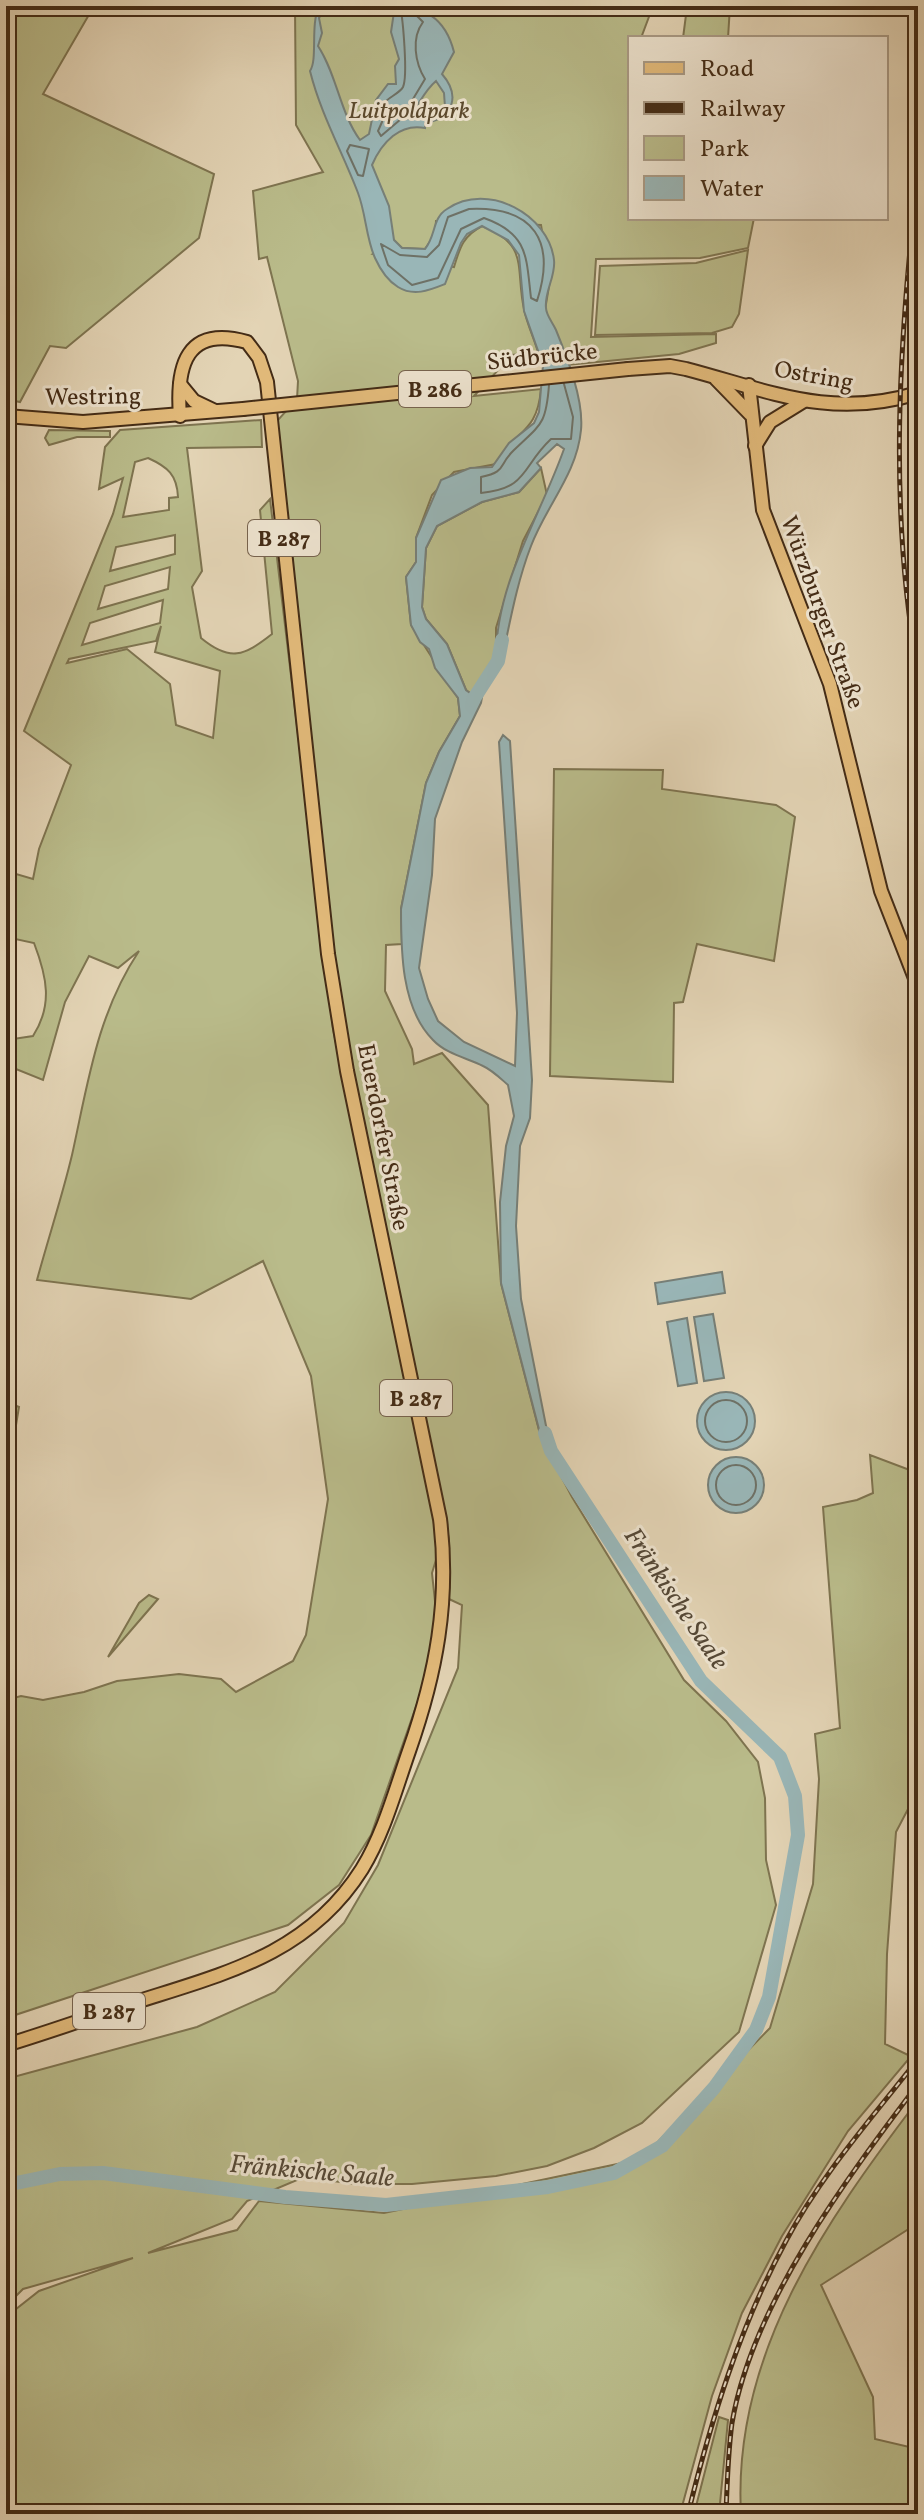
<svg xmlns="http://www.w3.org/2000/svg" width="924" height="2520" viewBox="0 0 924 2520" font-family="Vollkorn,serif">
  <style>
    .green { fill: #b9bb8a; stroke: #7e7450; stroke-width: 2; fill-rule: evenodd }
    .water { fill: #99b6b7; stroke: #777f77; stroke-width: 2; fill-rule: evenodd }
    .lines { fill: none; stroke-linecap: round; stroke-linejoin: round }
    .shore { stroke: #6e7166; stroke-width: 2 }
    .river { stroke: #99b6b7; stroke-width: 14 }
    .primary-casing { stroke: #442c16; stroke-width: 16 }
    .primary { stroke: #e2ba7a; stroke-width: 12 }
    .rail-casing { stroke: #442c16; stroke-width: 5 }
    .rail { stroke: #ede3cf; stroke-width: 2; stroke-dasharray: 6; stroke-linecap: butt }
    .primary-bridge-casing { stroke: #442c16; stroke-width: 16; stroke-linecap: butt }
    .primary-bridge { stroke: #e2ba7a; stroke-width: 12 }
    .labels { text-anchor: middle; stroke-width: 6; stroke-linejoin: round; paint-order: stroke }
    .shield { fill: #ede3cf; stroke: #77634e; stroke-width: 2 }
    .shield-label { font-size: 22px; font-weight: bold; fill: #442c16 }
    .park-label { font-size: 24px; font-style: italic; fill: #5b492d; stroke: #ede3cf }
    .street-label { font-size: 24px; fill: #442c16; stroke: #ede3cf }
    .water-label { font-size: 26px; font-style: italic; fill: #554836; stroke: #ede3cf }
  </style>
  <rect width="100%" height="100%" fill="#e3d4b5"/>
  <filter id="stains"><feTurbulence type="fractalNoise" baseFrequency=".0025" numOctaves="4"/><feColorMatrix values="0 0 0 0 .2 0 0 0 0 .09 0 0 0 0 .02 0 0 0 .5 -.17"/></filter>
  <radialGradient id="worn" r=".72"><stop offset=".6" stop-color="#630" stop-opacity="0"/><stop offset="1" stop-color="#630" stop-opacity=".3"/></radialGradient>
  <g class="green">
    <path d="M 6,6 L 94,6 L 43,94 L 214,174 L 199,238 L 66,348 L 50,346 L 20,402 L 6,399 Z"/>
    <path d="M 295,6 L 653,6 L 641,38 L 630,38 L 630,218 L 754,218 L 748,248 L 700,258 L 596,259 L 591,337 L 716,334 L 716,343 L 679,354 L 567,365 L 545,310 L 550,280 L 541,225 L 436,221 L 435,234 L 425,249 L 402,248 L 394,240 L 373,254 L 454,267 C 460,247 463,236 482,226 C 530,244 515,269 524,309 C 527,324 534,338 538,352 L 512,355 L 474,396 L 541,389 C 537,435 515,429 496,464 L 454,472 L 432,495 L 416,538 L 416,562 L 406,577 L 411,625 L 458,698 L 460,716 L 439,752 L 426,783 L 401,909 L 402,944 L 386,945 L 385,991 L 412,1049 L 414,1064 L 442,1053 L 488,1105 L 501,1283 L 541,1438 L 572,1497 L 684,1680 L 726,1721 L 758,1762 L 765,1798 L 766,1860 L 776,1905 L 739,2032 L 642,2123 L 594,2148 L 547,2166 L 496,2176 L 412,2184 L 355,2184 L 304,2177 L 247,2201 L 232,2219 L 148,2253 L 237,2230 L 259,2201 L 384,2213 L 641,2159 L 770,2028 L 813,1884 L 819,1779 L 815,1734 L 840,1728 L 823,1507 L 857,1500 L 873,1493 L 870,1455 L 915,1472 L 918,1490 L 918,1790 L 896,1832 L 887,1954 L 885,2044 L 908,2055 L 918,2043 L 918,2048 L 848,2131 L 782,2236 L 742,2313 L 712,2396 L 680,2514 L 6,2514 L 6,2317 L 39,2291 L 133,2258 L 23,2289 L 6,2306 L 6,2079 L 197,2027 L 275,1992 L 344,1923 L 378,1865 L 458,1668 L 462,1605 L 449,1599 L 449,1539 L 347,1041 L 323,872 L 277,421 L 297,399 L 298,381 L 267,257 L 259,259 L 253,191 L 323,172 L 296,125 Z"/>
    <path d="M 662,6 L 730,6 L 728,38 L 683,38 L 686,15 L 661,10 Z"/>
    <path d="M 748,250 L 739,314 L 732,327 L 712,333 L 595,335 L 600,266 L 696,263 Z"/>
    <path d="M 261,420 L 262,447 L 187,448 L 202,571 L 192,587 L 201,638 C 230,662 244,656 272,634 L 260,510 L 270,499 L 333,1029 L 435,1515 L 439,1550 L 432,1573 L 437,1620 L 433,1658 L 371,1835 L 339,1885 L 288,1925 L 6,2018 L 6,1700 L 21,1696 L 43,1700 L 84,1692 L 117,1681 L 179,1674 L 221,1679 L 236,1692 L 293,1661 L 306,1635 L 328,1499 L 311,1376 L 263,1261 L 191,1299 L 37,1280 C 48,1239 62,1197 72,1155 C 88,1083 97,1014 139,951 L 118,968 L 89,956 L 65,1002 L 43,1080 L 6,1065 L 6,1040 L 33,1036 C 53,1005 47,977 34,943 L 11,938 L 6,942 L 6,871 L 33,879 L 39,849 L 71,765 L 24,731 L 113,514 L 123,478 L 99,489 L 105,447 L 120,430 ZM 148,458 C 168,467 177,475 178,497 L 169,498 L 169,510 L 123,517 L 135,462 ZM 175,535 L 175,554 L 110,571 L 116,547 ZM 170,567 L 168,589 L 98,609 L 105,586 ZM 163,600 L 160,623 L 82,645 L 90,623 ZM 161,626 L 155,652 L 220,671 L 213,738 L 176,725 L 170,684 L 127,649 L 67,663 L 69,659 L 156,641 Z"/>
    <path d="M 49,430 L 110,431 L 110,437 L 77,437 L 49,445 L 45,438 Z"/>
    <path d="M 541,468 L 547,495 L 523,541 L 496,628 L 496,657 L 473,696 L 466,690 L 447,644 L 426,619 L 422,607 L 426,548 L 437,526 L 482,502 L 519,492 Z"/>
    <path d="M 554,769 L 663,770 L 662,789 L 776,805 L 795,817 L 774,961 L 697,944 L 683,1002 L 674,1003 L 673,1082 L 550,1076 Z"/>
    <path d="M 6,1402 L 19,1407 L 6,1486 Z"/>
    <path d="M 149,1595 L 158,1599 L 108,1657 L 139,1603 Z"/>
    <path d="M 918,2100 L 918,2223 L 821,2285 L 873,2397 L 875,2439 L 918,2449 L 918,2514 L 741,2514 C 732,2354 826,2221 918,2100 Z"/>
    <path d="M 719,2417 L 728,2420 L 719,2514 L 694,2514 Z"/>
  </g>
  <g class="water">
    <path d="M 319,6 L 327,6 L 319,18 L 322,33 L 318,46 C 337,75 340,113 360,140 L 369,134 L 376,100 L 388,84 L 396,84 L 395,66 L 399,59 L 391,32 L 394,12 L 390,6 C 424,6 445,17 454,52 L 442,74 C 461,96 453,119 425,123 L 425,128 C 400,123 382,142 372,165 L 389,206 L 394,240 L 402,248 L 425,249 C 436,236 432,218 447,209 C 488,181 549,215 554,260 C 556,276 544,292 546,308 C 546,315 553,323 556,330 C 567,357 584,400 581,430 C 577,474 546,506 531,546 C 517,582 510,622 502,659 L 496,657 C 496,583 540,517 564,449 L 557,444 L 537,463 L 541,468 L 519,492 L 482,502 L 437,526 L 426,548 L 422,607 L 426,619 L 447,644 L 466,690 L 473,695 L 484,686 L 481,703 L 462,742 L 435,819 L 432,875 L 419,968 L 428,999 L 438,1021 L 464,1042 L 515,1066 L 517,1013 L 499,742 L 503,735 L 510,741 L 532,1080 L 530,1118 L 520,1146 L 516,1226 L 521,1299 L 551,1451 L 541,1437 L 501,1283 L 500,1202 L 506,1146 L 514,1116 L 508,1085 C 500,1078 492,1070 483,1066 C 467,1058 446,1054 433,1040 C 401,1008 401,950 401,909 L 426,783 L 439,752 L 460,716 L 458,698 L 435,668 L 429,649 L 420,642 L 411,625 L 406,577 L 416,562 L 416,538 L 441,480 L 470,468 L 492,467 L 509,443 L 534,423 L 539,412 L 543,365 L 524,311 L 519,255 L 508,240 L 482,226 L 467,234 L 461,243 L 445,284 C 430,290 414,297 398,287 C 388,281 380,269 375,258 C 366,238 366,214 358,193 C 342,151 321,115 310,71 C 318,59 310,26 319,6 ZM 436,81 L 444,93 L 445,107 L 437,115 L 407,119 C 419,106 423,92 436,81 Z"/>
    <path d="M 722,1272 L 725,1293 L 658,1304 L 655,1283 Z"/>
    <path d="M 713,1314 L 724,1378 L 704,1381 L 694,1317 Z"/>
    <path d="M 687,1318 L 697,1383 L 678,1386 L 667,1322 Z"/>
    <circle cx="726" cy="1421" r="29"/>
    <circle cx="736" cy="1485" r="28"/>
  </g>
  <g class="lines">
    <g class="shore">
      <path d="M 400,6 C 403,19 408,76 403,87 C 400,93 389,97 384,103 L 382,122 L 378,131 L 381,136 L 401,119 L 425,79 C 415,63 411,38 423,22 L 414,13 L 412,6"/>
      <path d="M 350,145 L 369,149 L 363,176 L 358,175 L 347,151 Z"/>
      <path d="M 469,209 C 535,206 556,242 537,301 L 531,298 C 526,257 529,234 484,218 L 461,229 L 438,278 L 412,285 L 388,265 L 381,244 L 400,255 L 427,257 L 439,245 L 448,217 Z"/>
      <path d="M 549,385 C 546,425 541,424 514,450 C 498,465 507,472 481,477 L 481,493 C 529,488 521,467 551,439 L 571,439 L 573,417 L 564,384"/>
      <circle cx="726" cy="1421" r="21"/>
      <circle cx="736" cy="1485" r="20"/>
    </g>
    <g class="river">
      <path d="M 473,700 L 498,661 L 502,640"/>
      <path d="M 6,2185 L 60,2174 L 103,2173 L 285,2197 L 386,2205 L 548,2187 L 614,2173 L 662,2146 L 714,2088 L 756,2030 L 769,1997 L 798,1835 L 795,1796 L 780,1757 L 701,1681 L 551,1451 L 545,1433"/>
    </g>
    <g class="primary-casing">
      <g id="primary">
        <path d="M 628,369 L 670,366 L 686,369 C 770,391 830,420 918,393"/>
        <path d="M 716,379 L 750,414"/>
        <path d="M 180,384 L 194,401 L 215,411"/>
        <path d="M 749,385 L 763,510 L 830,684 L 881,891 L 918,986"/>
        <path d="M 6,416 L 83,422 L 243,409"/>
        <path d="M 755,446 L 770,422 L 804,401"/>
        <path d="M 6,2045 C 49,2032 91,2017 133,2003 C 223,1974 308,1955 362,1869 C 384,1833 395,1791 409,1751 C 436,1674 450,1601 440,1519 L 347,1071 L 328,954 L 267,382 L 259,358 L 247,342 C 186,325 176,366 180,416"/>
      </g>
    </g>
    <use href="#primary" class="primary"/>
    <g class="rail-casing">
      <g id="rail">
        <path d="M 918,174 C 899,338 888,509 918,672"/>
        <path d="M 688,2514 C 711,2420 740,2326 786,2241 C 821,2175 872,2118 918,2059"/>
        <path d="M 726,2514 C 727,2484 728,2453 732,2423 C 752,2304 847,2178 918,2084"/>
      </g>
    </g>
    <use href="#rail" class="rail"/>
    <g class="primary-bridge-casing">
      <path id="primary-bridge" d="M 243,409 L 628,369"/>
    </g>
    <use href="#primary-bridge" class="primary-bridge"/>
  </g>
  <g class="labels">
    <g class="shield">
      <rect x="399" y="371" width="72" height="36" rx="6"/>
      <rect x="248" y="520" width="72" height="36" rx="6"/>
      <rect x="380" y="1380" width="72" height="36" rx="6"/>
      <rect x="73" y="1993" width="72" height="36" rx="6"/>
    </g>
    <g class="shield-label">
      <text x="435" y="397">B 286</text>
      <text x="284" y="546">B 287</text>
      <text x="416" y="1406">B 287</text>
      <text x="109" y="2019">B 287</text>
    </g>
    <g class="park-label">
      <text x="409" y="118">Luitpoldpark</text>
    </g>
    <g class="street-label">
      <text transform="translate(542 356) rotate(-6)" y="8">Südbrücke</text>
      <text transform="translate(814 375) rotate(10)" y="8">Ostring</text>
      <text transform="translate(93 396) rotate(-1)" y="8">Westring</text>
      <text transform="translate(823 612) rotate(70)" y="8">Würzburger Straße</text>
      <text transform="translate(384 1137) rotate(79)" y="8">Euerdorfer Straße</text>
    </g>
    <g class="water-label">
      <text transform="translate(677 1598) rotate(56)" y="9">Fränkische Saale</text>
      <text transform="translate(312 2170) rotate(5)" y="9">Fränkische Saale</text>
    </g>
  </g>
  <rect width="924" height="2520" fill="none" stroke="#e3d4b5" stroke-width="32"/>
  <rect x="8" y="8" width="908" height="2504" fill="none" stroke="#442c16" stroke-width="4"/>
  <rect x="16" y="16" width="892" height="2488" fill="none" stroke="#442c16" stroke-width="2"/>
  <rect x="628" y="36" width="260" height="184" fill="#ede3cf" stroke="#a99a85" stroke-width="2"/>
  <rect x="644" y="62" width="40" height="12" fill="#e2ba7a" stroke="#a99a85" stroke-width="2"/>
  <text x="700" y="76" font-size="24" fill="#442c16">Road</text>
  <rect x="644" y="102" width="40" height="12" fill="#442c16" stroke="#a99a85" stroke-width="2"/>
  <text x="700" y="116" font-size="24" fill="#442c16">Railway</text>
  <rect x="644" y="136" width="40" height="24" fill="#b9bb8a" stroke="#a99a85" stroke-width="2"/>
  <text x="700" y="156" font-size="24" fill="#442c16">Park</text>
  <rect x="644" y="176" width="40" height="24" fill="#99b6b7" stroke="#a99a85" stroke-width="2"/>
  <text x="700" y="196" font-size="24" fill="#442c16">Water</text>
  <rect width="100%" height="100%" filter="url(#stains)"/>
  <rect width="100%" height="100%" fill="url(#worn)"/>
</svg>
